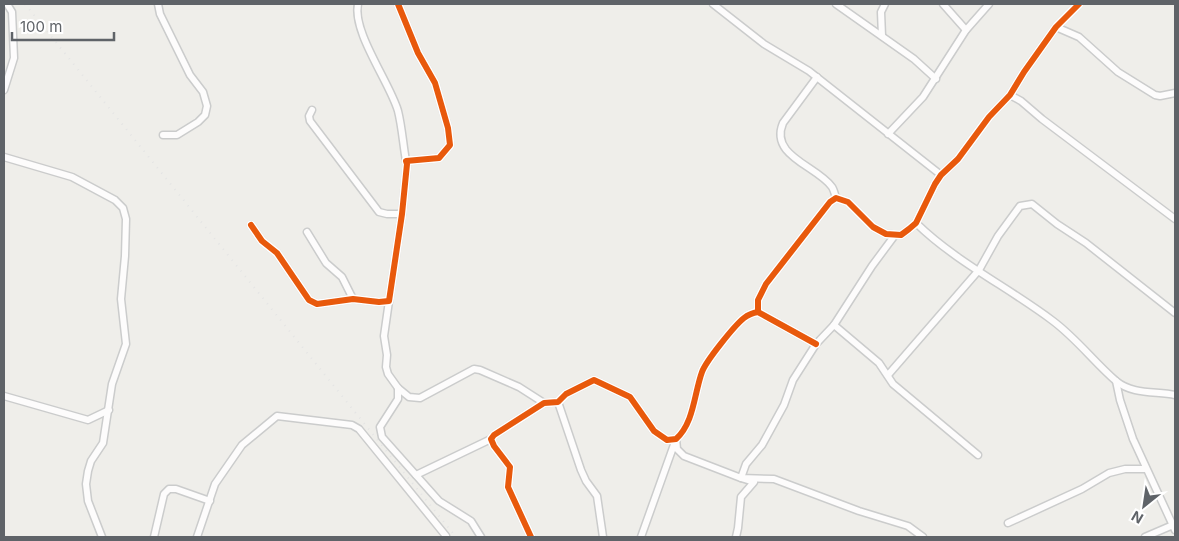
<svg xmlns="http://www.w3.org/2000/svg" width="1179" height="541" viewBox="0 0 1179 541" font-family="Inter,sans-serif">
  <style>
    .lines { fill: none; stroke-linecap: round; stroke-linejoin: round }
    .minor-casing { stroke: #cbcccc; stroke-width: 9 }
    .minor { stroke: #fdfcfc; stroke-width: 6 }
    .rail { stroke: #e4e4e4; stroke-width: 2; stroke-dasharray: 1 6; stroke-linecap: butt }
    .cycleway-casing { stroke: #fff; stroke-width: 9 }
    .cycleway { stroke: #e8590c; stroke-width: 6 }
  </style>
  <rect width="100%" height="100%" fill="#efeeea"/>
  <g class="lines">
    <g class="minor-casing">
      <g id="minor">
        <path d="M 158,4 L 160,14 L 190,75 L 203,92 L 207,106 L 205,115 L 198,122 L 177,135 L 163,135"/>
        <path d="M 358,4 C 352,32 390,83 398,111 C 402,127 403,144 406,161"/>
        <path d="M 713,4 L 764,44 L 809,71 L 941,175"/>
        <path d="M 836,4 L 914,59 L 936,79"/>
        <path d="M 943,4 L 966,30"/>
        <path d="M 1056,27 L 1079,37 L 1118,72 L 1155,95 L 1160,96 L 1175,93"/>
        <path d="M 882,36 L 881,12 L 885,4"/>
        <path d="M 817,77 L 783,123 C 769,156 817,166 832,187 C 834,190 835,195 836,198"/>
        <path d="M 4,90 L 14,58 L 12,12 L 7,4"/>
        <path d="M 1010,95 L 1021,101 L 1042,119 L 1175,219"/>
        <path d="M 312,110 L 309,116 L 310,121 L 379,212 L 387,214 L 402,214"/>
        <path d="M 888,134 L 923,97 L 966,30 L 989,4"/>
        <path d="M 4,157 L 72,177 L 115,200 L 123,208 L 126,219 L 125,256 L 121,299 L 126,344 L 112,384 L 103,443 L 91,461 L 88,471 L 86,484 L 88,501 L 102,537"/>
        <path d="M 916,223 C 956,262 1008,287 1053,321 C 1077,339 1094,362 1116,381 C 1133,395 1156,391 1175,395"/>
        <path d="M 251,225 L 262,241 L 277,253 L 309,300 L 317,304 L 353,299 L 379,302 L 389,301 L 402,214 L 407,164 L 406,161 L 439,158 L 450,145 L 448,128 L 435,83 L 418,53 L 398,4"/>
        <path d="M 307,232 L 326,263 L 342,277 L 353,299"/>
        <path d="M 389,301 L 384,336 L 387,355 L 386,367 L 388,374 L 398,388 L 409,397 L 420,398 L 474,369 L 480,370 L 519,387 L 544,403"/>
        <path d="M 758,312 L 758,300 L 766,284 L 830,202 L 836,198 L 848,202 L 873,227 L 886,234 L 901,235 L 909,229 L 916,223 L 935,184 L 941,175 L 958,159 L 989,117 L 1010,95 L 1024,72 L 1056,27 L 1079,4"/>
        <path d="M 834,325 L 879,363 L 893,384 L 978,455"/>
        <path d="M 888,375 L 979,270 L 998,236 L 1020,206 L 1032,204 L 1057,224 L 1086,243 L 1175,313"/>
        <path d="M 1116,381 L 1120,400 L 1133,439 L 1175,530"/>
        <path d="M 398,388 L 398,399 L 380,427 L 382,437 L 439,501 L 471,521 L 481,537"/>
        <path d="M 4,396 L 88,420 L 109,410"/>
        <path d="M 558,402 L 581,470 L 586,481 L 597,496 L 603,537"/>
        <path d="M 416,475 L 491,439"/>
        <path d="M 1008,523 L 1082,489 L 1109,473 L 1125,469 L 1146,469"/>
        <path d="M 154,537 L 164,494 L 169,489 L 176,489 L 210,501"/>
        <path d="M 197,537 L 215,484 L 242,445 L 277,416 L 352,425 L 359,429 L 446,536"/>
        <path d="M 531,537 L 508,487 L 510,467 L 494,446 L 491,439 L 494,435 L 544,403 L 558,402 L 566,394 L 594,380 L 630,397 L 654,431 L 667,440 L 676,439 C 694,423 694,394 702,372 C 706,361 734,326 744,318 C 749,314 752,313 758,312 L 816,344"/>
        <path d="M 641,537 L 676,439 L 677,449 L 684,456 L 741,478 L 774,479 L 859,511 L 908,526 L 923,537"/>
        <path d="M 736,537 L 738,528 L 741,497 L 754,482 L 741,478 L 746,464 L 762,445 L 784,405 L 793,380 L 816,344 L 834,325 L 872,266 L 895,235"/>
        <path d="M 1145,537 L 1173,525"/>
      </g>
    </g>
    <use href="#minor" class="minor"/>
    <path class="rail" d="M 25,4 L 456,537"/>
    <g class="cycleway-casing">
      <g id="cycleway">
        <path d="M 251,225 L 262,241 L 277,253 L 309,300 L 317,304 L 353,299 L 379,302 L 389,301 L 402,214 L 407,164 L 406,161 L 439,158 L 450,145 L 448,128 L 435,83 L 418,53 L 398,4"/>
        <path d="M 758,312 L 758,300 L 766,284 L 830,202 L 836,198 L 848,202 L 873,227 L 886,234 L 901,235 L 909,229 L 916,223 L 935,184 L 941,175 L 958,159 L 989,117 L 1010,95 L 1024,72 L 1056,27 L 1079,4"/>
        <path d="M 531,537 L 508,487 L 510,467 L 494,446 L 491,439 L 494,435 L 544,403 L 558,402 L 566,394 L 594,380 L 630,397 L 654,431 L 667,440 L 676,439 C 694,423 694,394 702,372 C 706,361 734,326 744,318 C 749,314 752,313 758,312 L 816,344"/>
      </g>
    </g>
    <use href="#cycleway" class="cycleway"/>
  </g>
  <rect width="1179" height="541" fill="none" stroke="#5f6368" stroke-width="10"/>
  <g transform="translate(1144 506) rotate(210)" stroke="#ffffff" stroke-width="4" paint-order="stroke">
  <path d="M0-4L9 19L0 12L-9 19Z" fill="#5f6368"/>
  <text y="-8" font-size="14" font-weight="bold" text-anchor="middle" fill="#5f6368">N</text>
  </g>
  <path d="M12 32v8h102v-8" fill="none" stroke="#5f6368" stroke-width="2.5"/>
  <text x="20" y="32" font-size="15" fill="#5f6368" stroke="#ffffff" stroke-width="4" paint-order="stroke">100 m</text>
</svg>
